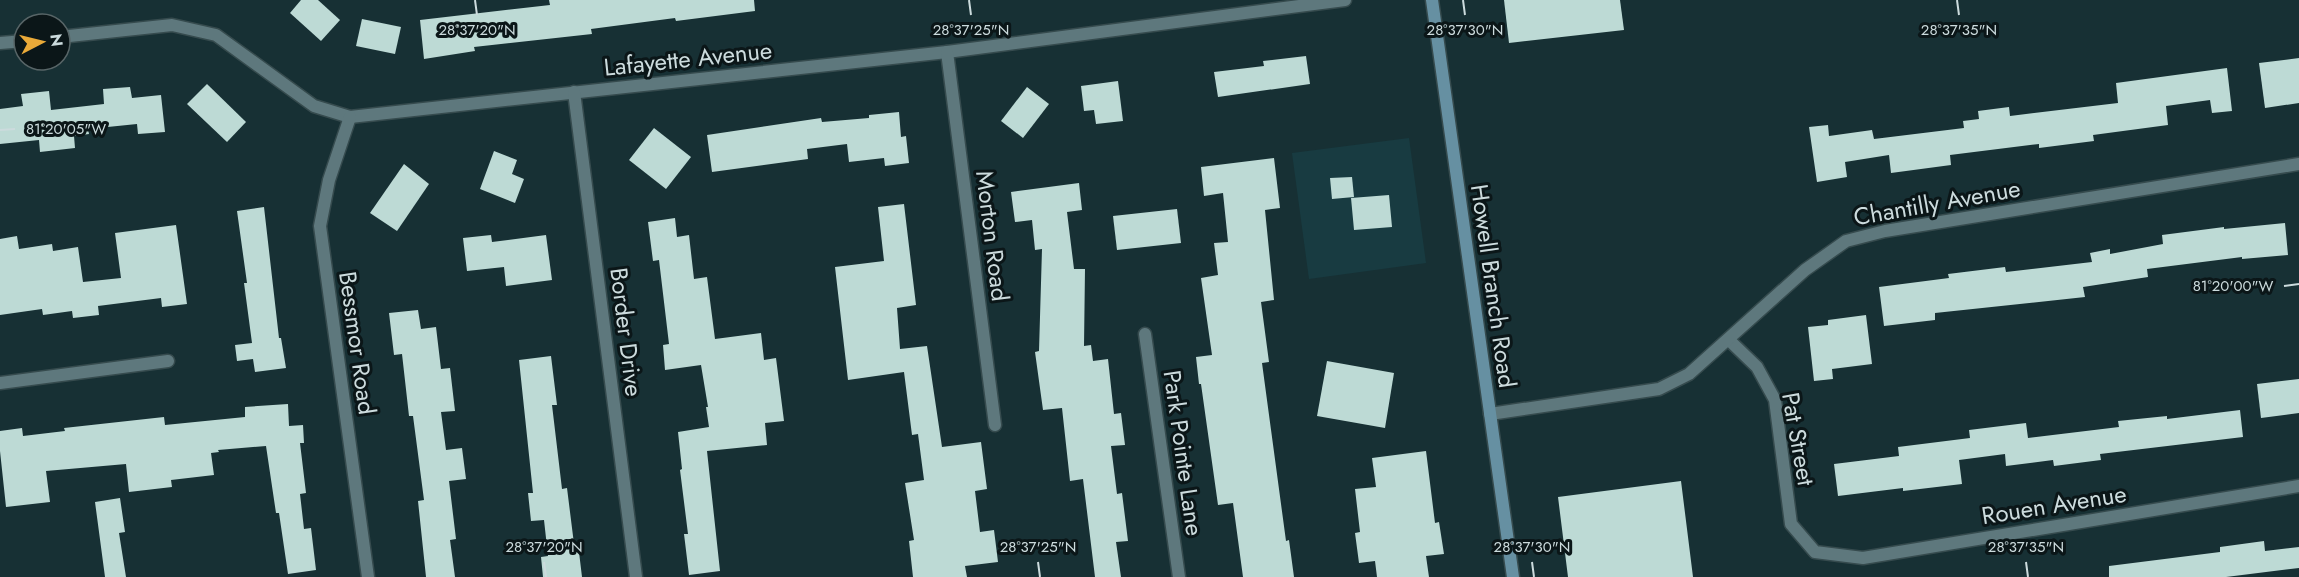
<svg xmlns="http://www.w3.org/2000/svg" width="2299" height="577" viewBox="0 0 2299 577" font-family="Jost,sans-serif">
  <style>
    .built { fill: #183b41 }
    .building { fill: #bddad5 }
    .lines { fill: none; stroke-linecap: round; stroke-linejoin: round }
    .street-casing { stroke: #364b4e; stroke-width: 15 }
    .secondary-casing { stroke: #364b4e; stroke-width: 15 }
    .street { stroke: #5e787d; stroke-width: 12 }
    .secondary { stroke: #6690a2; stroke-width: 12 }
    .ticks { fill: none; stroke: #ccdbdd; stroke-width: 2 }
    .labels { text-anchor: middle; stroke-width: 6; stroke-linejoin: round; paint-order: stroke }
    .street-label { font-size: 24px; fill: #ccdbdd; stroke: #0b1618 }
    .ticks-label { font-size: 15px; text-anchor: middle; fill: #ccdbdd; stroke: #0b1618; stroke-width: 6; stroke-linejoin: round; paint-order: stroke }
  </style>
  <rect width="100%" height="100%" fill="#173034"/>
  <path class="built" d="M 1409,138 L 1426,263 L 1309,279 L 1292,153 Z"/>
  <g class="building">
    <path d="M 301,0 L 318,0 L 340,20 L 321,41 L 290,13 Z"/>
    <path d="M 549,0 L 754,0 L 755,11 L 676,21 L 675,18 L 591,29 L 592,34 L 474,47 L 475,51 L 424,59 L 420,20 L 550,5 Z"/>
    <path d="M 1504,0 L 1620,0 L 1624,30 L 1509,43 Z"/>
    <path d="M 362,19 L 401,27 L 395,54 L 356,46 Z"/>
    <path d="M 1306,56 L 1310,84 L 1218,97 L 1214,72 L 1264,66 L 1263,61 Z"/>
    <path d="M 2299,58 L 2299,103 L 2265,108 L 2259,63 Z"/>
    <path d="M 2227,68 L 2232,111 L 2212,113 L 2210,100 L 2166,106 L 2168,125 L 2093,135 L 2094,141 L 2039,148 L 2039,144 L 1950,155 L 1951,165 L 1891,173 L 1889,155 L 1845,162 L 1847,177 L 1817,182 L 1809,127 L 1828,125 L 1829,136 L 1872,130 L 1874,139 L 1964,128 L 1963,121 L 1979,119 L 1978,111 L 2009,107 L 2010,116 L 2118,103 L 2116,83 Z"/>
    <path d="M 1118,81 L 1123,121 L 1096,124 L 1094,110 L 1084,111 L 1081,86 Z"/>
    <path d="M 207,84 L 246,122 L 227,142 L 187,104 Z"/>
    <path d="M 130,87 L 132,98 L 161,95 L 165,132 L 138,134 L 137,124 L 88,129 L 89,134 L 74,136 L 75,148 L 40,152 L 39,140 L 0,144 L 0,109 L 23,106 L 21,94 L 49,91 L 51,110 L 104,104 L 103,89 Z"/>
    <path d="M 1027,87 L 1049,104 L 1023,138 L 1001,121 Z"/>
    <path d="M 899,112 L 901,137 L 906,136 L 909,163 L 885,166 L 884,158 L 849,162 L 847,144 L 807,149 L 808,159 L 712,172 L 707,135 L 821,118 L 822,122 L 869,118 L 869,115 Z"/>
    <path d="M 654,128 L 691,157 L 666,189 L 629,160 Z"/>
    <path d="M 494,151 L 517,160 L 512,174 L 524,179 L 515,203 L 480,189 Z"/>
    <path d="M 1274,158 L 1280,208 L 1265,210 L 1274,300 L 1261,302 L 1269,362 L 1262,363 L 1286,541 L 1289,540 L 1294,577 L 1243,577 L 1233,503 L 1218,505 L 1201,384 L 1199,384 L 1196,357 L 1212,355 L 1201,278 L 1218,275 L 1214,243 L 1228,242 L 1223,193 L 1204,196 L 1201,167 Z"/>
    <path d="M 404,164 L 429,184 L 397,231 L 370,213 Z"/>
    <path d="M 1352,177 L 1354,197 L 1332,199 L 1330,178 Z"/>
    <path d="M 1079,183 L 1082,210 L 1067,212 L 1074,269 L 1085,269 L 1084,346 L 1091,345 L 1093,361 L 1108,359 L 1114,414 L 1121,413 L 1125,445 L 1111,446 L 1117,494 L 1122,493 L 1128,541 L 1116,542 L 1121,577 L 1095,577 L 1083,479 L 1070,481 L 1062,408 L 1043,410 L 1035,352 L 1039,351 L 1042,249 L 1035,250 L 1032,220 L 1015,222 L 1011,192 Z"/>
    <path d="M 1389,195 L 1392,227 L 1354,230 L 1351,198 Z"/>
    <path d="M 904,204 L 916,305 L 897,308 L 900,349 L 927,346 L 942,447 L 981,442 L 987,489 L 975,491 L 980,532 L 994,530 L 998,562 L 965,566 L 967,577 L 913,577 L 909,541 L 914,540 L 905,483 L 924,480 L 918,434 L 912,435 L 904,372 L 848,380 L 835,267 L 884,261 L 878,207 Z"/>
    <path d="M 264,207 L 279,338 L 281,338 L 286,368 L 255,372 L 253,359 L 237,361 L 235,345 L 252,343 L 244,283 L 247,283 L 237,211 Z"/>
    <path d="M 1177,209 L 1181,243 L 1117,250 L 1113,216 Z"/>
    <path d="M 675,218 L 677,237 L 689,235 L 694,279 L 707,277 L 715,339 L 761,333 L 764,360 L 776,358 L 784,421 L 765,423 L 767,445 L 707,451 L 720,571 L 689,575 L 684,534 L 688,534 L 680,470 L 682,469 L 678,432 L 709,427 L 706,407 L 708,407 L 701,365 L 665,370 L 663,345 L 669,344 L 659,260 L 653,261 L 648,222 Z"/>
    <path d="M 2285,223 L 2288,255 L 2242,259 L 2242,257 L 2147,269 L 2148,277 L 2083,287 L 2085,297 L 1935,313 L 1935,320 L 1884,326 L 1879,287 L 1949,278 L 1948,274 L 2005,267 L 2006,272 L 2092,262 L 2090,253 L 2110,249 L 2110,254 L 2163,244 L 2162,235 L 2224,227 L 2224,229 Z"/>
    <path d="M 176,225 L 187,304 L 162,307 L 161,298 L 98,306 L 99,315 L 73,318 L 72,311 L 43,315 L 42,309 L 0,315 L 0,239 L 17,236 L 19,249 L 52,244 L 53,251 L 78,247 L 83,282 L 121,278 L 115,233 Z"/>
    <path d="M 491,235 L 492,242 L 546,235 L 552,280 L 506,286 L 504,267 L 467,271 L 463,238 Z"/>
    <path d="M 418,310 L 421,329 L 436,327 L 441,369 L 450,368 L 455,411 L 441,412 L 446,450 L 462,448 L 466,479 L 449,481 L 456,539 L 450,540 L 455,577 L 426,577 L 418,501 L 424,500 L 413,416 L 409,416 L 402,354 L 394,355 L 389,313 Z"/>
    <path d="M 1866,315 L 1872,364 L 1832,369 L 1833,379 L 1814,381 L 1808,327 L 1828,325 L 1828,320 Z"/>
    <path d="M 551,356 L 557,405 L 552,405 L 562,489 L 567,488 L 575,552 L 579,552 L 582,577 L 543,577 L 541,557 L 548,556 L 544,520 L 531,521 L 528,493 L 533,493 L 519,360 Z"/>
    <path d="M 1327,361 L 1394,373 L 1385,428 L 1317,416 Z"/>
    <path d="M 2299,379 L 2299,413 L 2261,418 L 2257,384 Z"/>
    <path d="M 288,404 L 289,426 L 303,425 L 304,443 L 300,443 L 306,493 L 300,494 L 304,529 L 311,528 L 316,570 L 288,574 L 279,513 L 276,513 L 266,446 L 218,450 L 219,452 L 211,453 L 214,475 L 171,480 L 172,487 L 129,492 L 126,464 L 46,471 L 50,502 L 6,507 L 0,451 L 0,431 L 22,428 L 23,436 L 65,431 L 64,428 L 164,417 L 165,425 L 245,417 L 245,407 Z"/>
    <path d="M 2240,410 L 2243,437 L 2100,454 L 2101,460 L 2054,466 L 2053,460 L 2006,466 L 2005,454 L 1959,460 L 1962,484 L 1903,491 L 1903,488 L 1838,496 L 1834,464 L 1899,456 L 1898,447 L 1970,438 L 1969,430 L 2026,423 L 2028,438 L 2119,427 L 2118,421 L 2167,416 L 2167,419 Z"/>
    <path d="M 1426,451 L 1435,523 L 1439,522 L 1444,554 L 1426,556 L 1429,577 L 1377,577 L 1375,561 L 1359,563 L 1355,533 L 1360,532 L 1355,489 L 1376,487 L 1372,458 Z"/>
    <path d="M 1681,481 L 1693,577 L 1568,577 L 1558,497 Z"/>
    <path d="M 120,498 L 125,532 L 119,533 L 126,577 L 105,577 L 95,502 Z"/>
    <path d="M 2264,541 L 2265,551 L 2299,547 L 2299,568 L 2226,577 L 2109,577 L 2109,566 L 2220,552 L 2220,547 Z"/>
  </g>
  <g class="lines">
    <g class="street-casing">
      <g id="street">
        <path d="M 60,37 L 172,25 L 216,35 L 314,106 L 350,117 L 947,52 L 1345,0"/>
        <path d="M 0,43 L 24,41"/>
        <path d="M 947,52 L 995,425"/>
        <path d="M 574,92 L 636,577"/>
        <path d="M 350,117 L 329,180 L 320,226 L 368,577"/>
        <path d="M 1145,334 L 1179,577"/>
        <path d="M 1729,340 L 1757,367 L 1775,400 L 1791,524 L 1815,552 L 1863,558 L 2299,486"/>
        <path d="M 0,383 L 168,361"/>
        <path d="M 1490,414 L 1659,389 L 1689,374 L 1805,270 L 1846,241 L 1885,231 L 2299,164"/>
      </g>
    </g>
    <g class="secondary-casing">
      <path id="secondary" d="M 1432,0 L 1513,577"/>
    </g>
    <use href="#street" class="street"/>
    <use href="#secondary" class="secondary"/>
  </g>
  <path class="ticks" d="M 475,0 L 477,15M 969,0 L 971,15M 1463,0 L 1465,15M 1957,0 L 1959,15M 0,130 L 15,129M 2284,286 L 2299,284M 544,562 L 546,577M 1038,562 L 1040,577M 1532,562 L 1534,577M 2026,562 L 2028,577"/>
  <g class="labels">
    <g class="street-label">
      <text transform="translate(688 59) rotate(-6)" y="8">Lafayette Avenue</text>
      <text transform="translate(1937 203) rotate(-10)" y="8">Chantilly Avenue</text>
      <text transform="translate(992 236) rotate(83)" y="8">Morton Road</text>
      <text transform="translate(1493 286) rotate(82)" y="8">Howell Branch Road</text>
      <text transform="translate(626 332) rotate(83)" y="8">Border Drive</text>
      <text transform="translate(357 343) rotate(82)" y="8">Bessmor Road</text>
      <text transform="translate(1798 439) rotate(80)" y="8">Pat Street</text>
      <text transform="translate(1183 453) rotate(82)" y="8">Park Pointe Lane</text>
      <text transform="translate(2054 505) rotate(-9)" y="8">Rouen Avenue</text>
    </g>
  </g>
  <g class="ticks-label">
    <text x="477" y="35">28°37'20"N</text>
    <text x="971" y="35">28°37'25"N</text>
    <text x="1465" y="35">28°37'30"N</text>
    <text x="1959" y="35">28°37'35"N</text>
    <text x="66" y="134">81°20'05"W</text>
    <text x="2233" y="291">81°20'00"W</text>
    <text x="544" y="552">28°37'20"N</text>
    <text x="1038" y="552">28°37'25"N</text>
    <text x="1532" y="552">28°37'30"N</text>
    <text x="2026" y="552">28°37'35"N</text>
  </g>
  <g transform="translate(42 42) rotate(83)"><circle r="28" fill="#0b1618" stroke="#586567" stroke-width="1.5"/>
  <path d="M0-4.5L10 22L0 15L-10 22Z" fill="#eaaa39"/>
  <text y="-9" font-size="16" font-weight="bold" text-anchor="middle" fill="#ccdbdd">N</text>
  </g>
</svg>
